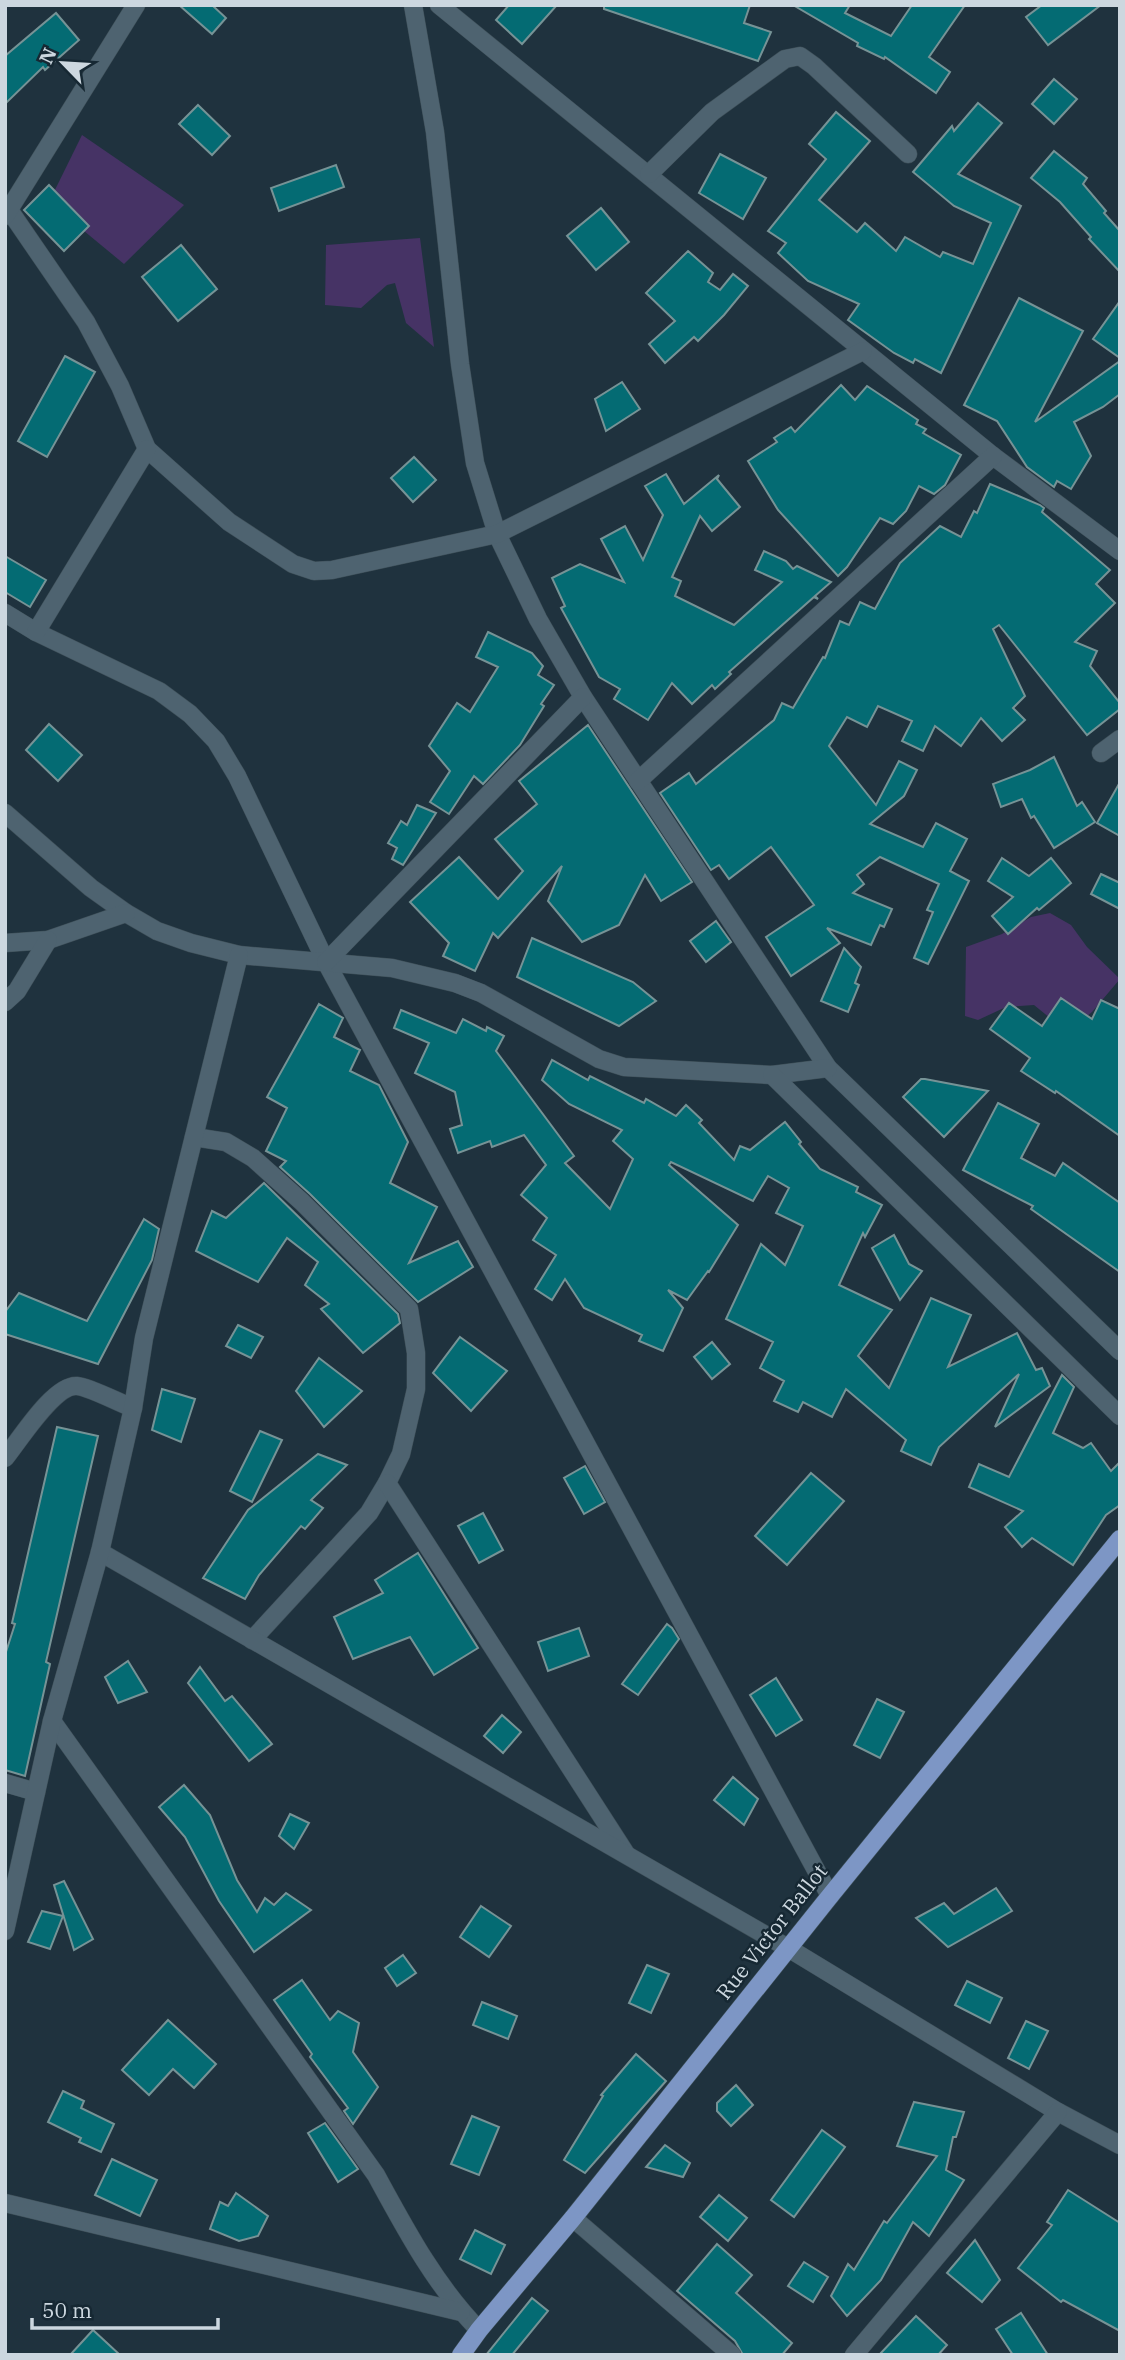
<svg xmlns="http://www.w3.org/2000/svg" width="1125" height="2360" viewBox="0 0 1125 2360" font-family="'IBM Plex Serif',serif">
  <style>
    .green { fill: #463365 }
    .building { fill: #046b73; stroke: #769396; stroke-width: 2 }
    .lines { fill: none; stroke-linecap: round; stroke-linejoin: round }
    .minor-casing { stroke: #3e4f58; stroke-width: 19 }
    .major-casing { stroke: #3e4f58; stroke-width: 19 }
    .minor { stroke: #4e6370; stroke-width: 18 }
    .major { stroke: #7d96c5; stroke-width: 18 }
    .labels { text-anchor: middle; stroke-width: 5; stroke-linejoin: round; paint-order: stroke }
    .street-label { font-size: 21px; fill: #ccd7df; stroke: #162833 }
  </style>
  <rect width="100%" height="100%" fill="#1f323e"/>
  <g class="green">
    <path d="M 82,135 L 184,205 L 124,264 L 49,202 Z"/>
    <path d="M 420,238 L 434,347 L 406,323 L 395,283 L 387,285 L 361,308 L 325,305 L 326,245 Z"/>
    <path d="M 1050,913 L 1071,925 L 1087,947 L 1120,979 L 1092,1012 L 1072,1029 L 1050,1018 L 1034,1005 L 1006,1007 L 978,1020 L 965,1016 L 966,947 L 1002,934 L 1031,917 Z"/>
  </g>
  <g class="building">
    <path d="M 179,5 L 212,5 L 226,18 L 212,34 Z"/>
    <path d="M 509,5 L 557,5 L 522,44 L 496,20 Z"/>
    <path d="M 604,5 L 750,5 L 744,23 L 771,32 L 758,61 L 604,9 Z"/>
    <path d="M 793,5 L 850,5 L 845,13 L 891,36 L 912,5 L 965,5 L 929,57 L 950,72 L 936,93 L 885,57 L 884,59 L 857,46 L 858,43 Z"/>
    <path d="M 1042,5 L 1101,5 L 1048,45 L 1026,17 Z"/>
    <path d="M 56,13 L 79,40 L 45,70 L 43,67 L 5,104 L 5,56 Z"/>
    <path d="M 1054,79 L 1077,99 L 1054,124 L 1032,104 Z"/>
    <path d="M 978,103 L 1002,123 L 958,174 L 1021,206 L 941,373 L 915,359 L 913,363 L 894,353 L 848,320 L 859,304 L 808,281 L 778,253 L 786,243 L 768,231 L 826,159 L 809,144 L 836,112 L 870,141 L 819,200 L 857,232 L 865,223 L 896,251 L 905,237 L 940,257 L 943,252 L 973,264 L 991,223 L 954,206 L 913,172 L 952,126 L 954,131 Z"/>
    <path d="M 198,105 L 230,136 L 212,155 L 179,124 Z"/>
    <path d="M 1054,151 L 1087,178 L 1083,184 L 1106,211 L 1104,213 L 1120,231 L 1120,272 L 1089,239 L 1091,237 L 1060,202 L 1031,178 Z"/>
    <path d="M 720,154 L 766,178 L 743,219 L 699,193 Z"/>
    <path d="M 336,165 L 344,187 L 279,211 L 271,188 Z"/>
    <path d="M 49,185 L 89,226 L 64,251 L 24,210 Z"/>
    <path d="M 601,208 L 629,242 L 596,270 L 567,236 Z"/>
    <path d="M 181,245 L 217,289 L 178,321 L 142,277 Z"/>
    <path d="M 688,251 L 713,273 L 708,282 L 720,290 L 733,274 L 748,286 L 724,315 L 698,341 L 694,337 L 665,363 L 649,344 L 675,321 L 646,293 Z"/>
    <path d="M 1019,298 L 1083,331 L 1035,422 L 1120,361 L 1120,394 L 1103,407 L 1074,422 L 1091,456 L 1071,489 L 1057,481 L 1054,487 L 1027,467 L 997,421 L 964,405 Z"/>
    <path d="M 1120,301 L 1120,358 L 1093,339 Z"/>
    <path d="M 65,356 L 95,372 L 47,457 L 18,441 Z"/>
    <path d="M 622,382 L 640,409 L 606,431 L 595,399 Z"/>
    <path d="M 841,385 L 855,400 L 867,386 L 918,420 L 916,424 L 926,429 L 923,433 L 961,455 L 945,485 L 934,494 L 919,486 L 906,511 L 893,524 L 880,518 L 847,567 L 838,576 L 778,510 L 748,461 L 777,442 L 774,438 L 791,427 L 795,432 Z"/>
    <path d="M 414,457 L 436,480 L 413,502 L 391,478 Z"/>
    <path d="M 666,474 L 684,504 L 719,475 L 717,479 L 740,507 L 712,531 L 700,516 L 672,577 L 681,581 L 675,596 L 734,625 L 782,582 L 755,570 L 764,551 L 786,561 L 793,569 L 797,566 L 831,582 L 815,596 L 818,599 L 814,597 L 729,672 L 731,674 L 715,689 L 712,685 L 692,704 L 672,683 L 648,720 L 614,699 L 620,689 L 599,677 L 561,608 L 565,606 L 552,578 L 580,564 L 624,582 L 601,539 L 625,526 L 643,560 L 663,515 L 645,486 Z"/>
    <path d="M 990,484 L 1040,505 L 1044,508 L 1042,512 L 1110,570 L 1096,584 L 1115,603 L 1075,642 L 1097,651 L 1090,666 L 1120,703 L 1120,709 L 1087,735 L 999,625 L 993,629 L 1025,696 L 1013,708 L 1025,720 L 1002,741 L 981,718 L 961,746 L 935,726 L 923,751 L 902,741 L 912,721 L 878,706 L 867,727 L 847,717 L 829,746 L 876,805 L 899,761 L 917,770 L 904,796 L 870,824 L 923,847 L 936,823 L 967,839 L 950,871 L 969,881 L 928,964 L 914,958 L 933,912 L 927,910 L 939,884 L 880,857 L 857,875 L 864,884 L 853,893 L 892,909 L 884,927 L 880,925 L 871,945 L 827,928 L 840,943 L 791,976 L 766,937 L 814,905 L 771,847 L 729,879 L 719,865 L 711,870 L 660,793 L 689,773 L 696,784 L 774,720 L 782,703 L 793,708 L 823,657 L 825,658 L 840,621 L 849,625 L 860,602 L 875,609 L 900,563 L 940,526 L 961,537 L 974,511 L 977,513 Z"/>
    <path d="M 5,556 L 46,580 L 30,607 L 5,592 Z"/>
    <path d="M 488,632 L 532,653 L 543,666 L 538,675 L 554,685 L 541,704 L 544,706 L 520,745 L 483,784 L 474,776 L 449,814 L 430,802 L 450,771 L 429,746 L 457,703 L 470,712 L 498,667 L 476,657 Z"/>
    <path d="M 49,724 L 82,755 L 58,781 L 26,750 Z"/>
    <path d="M 588,725 L 692,882 L 661,901 L 645,875 L 619,925 L 582,942 L 548,901 L 562,866 L 498,938 L 493,933 L 475,971 L 443,956 L 449,943 L 410,902 L 459,857 L 498,899 L 523,871 L 495,839 L 537,804 L 519,781 Z"/>
    <path d="M 1054,757 L 1077,806 L 1082,802 L 1095,822 L 1054,848 L 1034,816 L 1031,818 L 1022,799 L 1001,807 L 993,784 L 1030,770 Z"/>
    <path d="M 1120,782 L 1120,836 L 1097,823 Z"/>
    <path d="M 417,805 L 436,813 L 403,865 L 392,859 L 397,848 L 388,843 L 401,821 L 407,825 Z"/>
    <path d="M 1002,858 L 1029,876 L 1051,858 L 1071,883 L 1039,910 L 1037,908 L 1008,934 L 992,916 L 1013,897 L 988,881 Z"/>
    <path d="M 1101,874 L 1120,883 L 1120,909 L 1091,894 Z"/>
    <path d="M 716,921 L 731,942 L 706,962 L 690,941 Z"/>
    <path d="M 532,938 L 633,982 L 656,1001 L 619,1026 L 517,977 Z"/>
    <path d="M 844,948 L 861,967 L 855,983 L 859,985 L 848,1012 L 821,1001 Z"/>
    <path d="M 1061,998 L 1092,1019 L 1101,1000 L 1120,1009 L 1120,1136 L 1056,1091 L 1055,1093 L 1021,1071 L 1030,1058 L 990,1029 L 1009,1003 L 1042,1026 Z"/>
    <path d="M 319,1004 L 343,1018 L 334,1037 L 360,1050 L 350,1071 L 379,1085 L 408,1142 L 390,1183 L 437,1207 L 409,1263 L 458,1241 L 473,1267 L 418,1302 L 310,1194 L 280,1167 L 286,1161 L 266,1151 L 287,1108 L 267,1097 Z"/>
    <path d="M 401,1010 L 456,1033 L 463,1019 L 486,1031 L 487,1027 L 504,1036 L 496,1051 L 574,1156 L 565,1163 L 610,1209 L 633,1159 L 613,1141 L 622,1130 L 569,1104 L 542,1080 L 552,1060 L 588,1080 L 590,1076 L 644,1103 L 646,1099 L 676,1116 L 686,1105 L 702,1120 L 699,1123 L 734,1160 L 740,1146 L 750,1150 L 785,1122 L 801,1142 L 799,1144 L 820,1169 L 858,1187 L 856,1192 L 882,1205 L 865,1237 L 863,1233 L 839,1285 L 892,1310 L 858,1356 L 889,1388 L 931,1298 L 971,1315 L 948,1367 L 1017,1333 L 1036,1370 L 1042,1368 L 1050,1386 L 995,1427 L 1019,1374 L 939,1447 L 931,1465 L 901,1451 L 906,1440 L 846,1389 L 832,1417 L 803,1402 L 798,1412 L 774,1401 L 784,1381 L 760,1368 L 773,1342 L 726,1319 L 761,1244 L 785,1265 L 803,1226 L 776,1213 L 789,1188 L 768,1176 L 753,1201 L 671,1162 L 669,1165 L 738,1225 L 709,1272 L 708,1271 L 687,1300 L 668,1290 L 683,1308 L 663,1351 L 639,1341 L 642,1335 L 584,1308 L 565,1279 L 552,1300 L 535,1289 L 556,1255 L 533,1240 L 547,1218 L 521,1195 L 546,1165 L 524,1135 L 492,1147 L 490,1141 L 458,1153 L 450,1129 L 462,1125 L 455,1092 L 415,1073 L 429,1043 L 394,1028 Z"/>
    <path d="M 921,1079 L 925,1079 L 988,1091 L 944,1137 L 903,1097 Z"/>
    <path d="M 998,1103 L 1039,1124 L 1021,1158 L 1055,1176 L 1063,1163 L 1120,1203 L 1120,1272 L 1031,1209 L 1033,1206 L 963,1170 Z"/>
    <path d="M 264,1183 L 398,1314 L 400,1323 L 363,1353 L 321,1309 L 329,1304 L 305,1285 L 318,1262 L 287,1238 L 258,1282 L 196,1251 L 212,1211 L 226,1218 Z"/>
    <path d="M 144,1219 L 159,1229 L 152,1260 L 98,1364 L 5,1334 L 5,1312 L 19,1293 L 87,1321 Z"/>
    <path d="M 894,1235 L 909,1264 L 922,1271 L 900,1300 L 872,1248 Z"/>
    <path d="M 238,1325 L 263,1337 L 251,1358 L 226,1346 Z"/>
    <path d="M 460,1337 L 507,1371 L 471,1411 L 433,1373 Z"/>
    <path d="M 712,1342 L 730,1364 L 712,1379 L 694,1357 Z"/>
    <path d="M 319,1358 L 362,1391 L 324,1427 L 296,1391 Z"/>
    <path d="M 1062,1375 L 1074,1387 L 1053,1433 L 1083,1448 L 1091,1443 L 1111,1471 L 1120,1462 L 1120,1505 L 1106,1515 L 1073,1565 L 1032,1538 L 1022,1547 L 1005,1527 L 1023,1511 L 969,1487 L 979,1464 L 1009,1477 Z"/>
    <path d="M 162,1389 L 195,1399 L 181,1442 L 152,1430 Z"/>
    <path d="M 57,1427 L 98,1436 L 46,1662 L 50,1664 L 25,1776 L 5,1770 L 5,1655 L 15,1624 L 12,1623 Z"/>
    <path d="M 260,1431 L 282,1440 L 252,1502 L 230,1491 Z"/>
    <path d="M 318,1454 L 347,1465 L 311,1500 L 323,1508 L 305,1529 L 301,1526 L 259,1575 L 245,1599 L 203,1578 L 248,1510 Z"/>
    <path d="M 585,1466 L 605,1502 L 584,1514 L 564,1478 Z"/>
    <path d="M 811,1473 L 844,1501 L 787,1565 L 755,1536 Z"/>
    <path d="M 483,1513 L 503,1550 L 479,1563 L 458,1526 Z"/>
    <path d="M 418,1553 L 478,1648 L 434,1675 L 410,1637 L 353,1659 L 334,1617 L 383,1593 L 375,1580 Z"/>
    <path d="M 667,1624 L 672,1628 L 679,1639 L 638,1695 L 622,1684 Z"/>
    <path d="M 579,1628 L 589,1656 L 548,1671 L 538,1642 Z"/>
    <path d="M 128,1661 L 147,1692 L 118,1703 L 105,1677 Z"/>
    <path d="M 200,1667 L 225,1701 L 232,1696 L 272,1744 L 249,1761 L 188,1683 Z"/>
    <path d="M 776,1678 L 802,1720 L 776,1736 L 750,1695 Z"/>
    <path d="M 877,1699 L 904,1712 L 880,1758 L 854,1745 Z"/>
    <path d="M 502,1715 L 521,1732 L 503,1753 L 484,1736 Z"/>
    <path d="M 733,1777 L 758,1799 L 744,1825 L 714,1800 Z"/>
    <path d="M 184,1785 L 210,1815 L 237,1880 L 257,1912 L 265,1898 L 274,1905 L 286,1893 L 311,1910 L 254,1952 L 219,1901 L 185,1837 L 159,1807 Z"/>
    <path d="M 290,1814 L 309,1823 L 294,1849 L 279,1836 Z"/>
    <path d="M 64,1881 L 93,1939 L 74,1950 L 54,1885 Z"/>
    <path d="M 996,1888 L 1012,1911 L 948,1947 L 916,1918 L 944,1903 L 954,1914 Z"/>
    <path d="M 481,1906 L 511,1926 L 489,1957 L 460,1937 Z"/>
    <path d="M 42,1911 L 63,1916 L 50,1949 L 28,1942 Z"/>
    <path d="M 403,1955 L 416,1973 L 397,1986 L 385,1968 Z"/>
    <path d="M 647,1965 L 669,1974 L 651,2013 L 629,2003 Z"/>
    <path d="M 302,1980 L 330,2020 L 338,2011 L 359,2023 L 353,2052 L 378,2087 L 353,2124 L 344,2111 L 348,2108 L 310,2057 L 312,2054 L 274,2000 Z"/>
    <path d="M 967,1981 L 1002,1998 L 990,2023 L 955,2005 Z"/>
    <path d="M 482,2002 L 517,2016 L 508,2039 L 473,2025 Z"/>
    <path d="M 168,2020 L 216,2064 L 194,2088 L 173,2069 L 149,2095 L 122,2070 Z"/>
    <path d="M 1026,2021 L 1048,2031 L 1029,2069 L 1008,2058 Z"/>
    <path d="M 636,2054 L 666,2081 L 585,2173 L 564,2160 L 603,2096 L 601,2095 Z"/>
    <path d="M 736,2085 L 753,2105 L 731,2126 L 717,2111 L 717,2103 Z"/>
    <path d="M 63,2091 L 84,2101 L 81,2108 L 114,2124 L 101,2152 L 79,2142 L 81,2138 L 48,2122 Z"/>
    <path d="M 914,2102 L 964,2112 L 956,2137 L 953,2137 L 946,2170 L 964,2180 L 929,2236 L 913,2222 L 881,2280 L 847,2316 L 831,2296 L 848,2264 L 854,2270 L 884,2221 L 887,2223 L 937,2156 L 897,2146 Z"/>
    <path d="M 472,2116 L 499,2127 L 479,2175 L 451,2164 Z"/>
    <path d="M 325,2123 L 358,2169 L 338,2182 L 308,2133 Z"/>
    <path d="M 822,2130 L 845,2147 L 794,2217 L 771,2200 Z"/>
    <path d="M 665,2145 L 690,2163 L 683,2177 L 646,2167 Z"/>
    <path d="M 112,2159 L 157,2180 L 140,2216 L 95,2195 Z"/>
    <path d="M 1068,2190 L 1120,2223 L 1120,2331 L 1063,2300 L 1061,2302 L 1018,2268 L 1052,2225 L 1047,2222 Z"/>
    <path d="M 236,2193 L 268,2216 L 258,2236 L 239,2241 L 210,2229 L 220,2202 L 228,2206 Z"/>
    <path d="M 719,2195 L 747,2218 L 728,2241 L 700,2217 Z"/>
    <path d="M 475,2230 L 505,2245 L 491,2274 L 460,2259 Z"/>
    <path d="M 975,2240 L 1000,2280 L 982,2302 L 947,2273 Z"/>
    <path d="M 717,2244 L 752,2275 L 736,2293 L 792,2343 L 782,2355 L 743,2355 L 735,2341 L 677,2291 Z"/>
    <path d="M 804,2262 L 828,2277 L 813,2302 L 788,2286 Z"/>
    <path d="M 532,2298 L 548,2311 L 512,2355 L 486,2355 Z"/>
    <path d="M 1021,2313 L 1048,2355 L 1013,2355 L 996,2329 Z"/>
    <path d="M 916,2316 L 947,2345 L 938,2355 L 879,2355 Z"/>
    <path d="M 93,2330 L 120,2355 L 70,2355 Z"/>
  </g>
  <g class="lines">
    <g class="minor-casing">
      <g id="minor">
        <path d="M 413,5 L 435,132 L 460,364 L 475,463 L 497,534 L 538,619 L 583,697 L 828,1068 L 1120,1351"/>
        <path d="M 439,5 L 993,456 L 1120,551"/>
        <path d="M 649,174 L 712,112 L 785,59 L 800,56 L 814,66 L 908,154"/>
        <path d="M 5,204 L 86,322 L 120,386 L 147,449 L 229,522 L 293,564 L 314,571 L 332,570 L 497,534 L 863,351"/>
        <path d="M 5,216 L 136,5"/>
        <path d="M 5,613 L 36,632 L 159,691 L 190,714 L 216,741 L 237,776 L 326,962 L 830,1896"/>
        <path d="M 36,632 L 147,449"/>
        <path d="M 1101,753 L 1120,739"/>
        <path d="M 638,781 L 993,456"/>
        <path d="M 5,813 L 91,888 L 126,913 L 157,931 L 191,943 L 239,955 L 392,968 L 455,983 L 481,993 L 599,1059 L 624,1067 L 772,1075 L 828,1068"/>
        <path d="M 5,943 L 48,940 L 126,913"/>
        <path d="M 326,962 L 583,697"/>
        <path d="M 5,1002 L 17,991 L 48,940"/>
        <path d="M 772,1075 L 1120,1416"/>
        <path d="M 194,1137 L 226,1142 L 253,1158 L 302,1202 L 409,1309 L 416,1353 L 416,1389 L 401,1454 L 387,1483 L 369,1513 L 252,1640"/>
        <path d="M 5,1458 C 19,1441 54,1384 77,1386 C 89,1387 120,1403 133,1408"/>
        <path d="M 387,1483 L 626,1854"/>
        <path d="M 100,1552 L 788,1948 L 1058,2112 L 1120,2145"/>
        <path d="M 52,1721 L 376,2175 C 406,2230 435,2285 479,2330"/>
        <path d="M 5,1783 L 36,1792"/>
        <path d="M 5,1931 L 52,1721 L 100,1552 L 133,1408 L 144,1338 L 239,955"/>
        <path d="M 5,2203 L 461,2312"/>
        <path d="M 573,2218 L 732,2355"/>
        <path d="M 854,2355 L 1058,2112"/>
      </g>
    </g>
    <g class="major-casing">
      <path id="major" d="M 461,2355 L 479,2330 L 573,2218 L 830,1896 L 1120,1539"/>
    </g>
    <use href="#minor" class="minor"/>
    <use href="#major" class="major"/>
  </g>
  <g class="labels">
    <g class="street-label">
      <text transform="translate(772 1932) rotate(-52)" y="7">Rue Victor Ballot</text>
    </g>
  </g>
  <rect width="1125" height="2360" fill="none" stroke="#ccd7df" stroke-width="14"/>
  <g transform="translate(63 63) rotate(295)" stroke="#162833" stroke-width="5" paint-order="stroke">
  <path d="M0-5L12 26L0 18L-12 26Z" fill="#ccd7df"/>
  <text y="-10" font-size="19" font-weight="bold" text-anchor="middle" fill="#ccd7df">N</text>
  </g>
  <path d="M32 2318v10h186v-10" fill="none" stroke="#ccd7df" stroke-width="3.5"/>
  <text x="42" y="2318" font-size="21" fill="#ccd7df" stroke="#162833" stroke-width="5" paint-order="stroke">50 m</text>
</svg>
